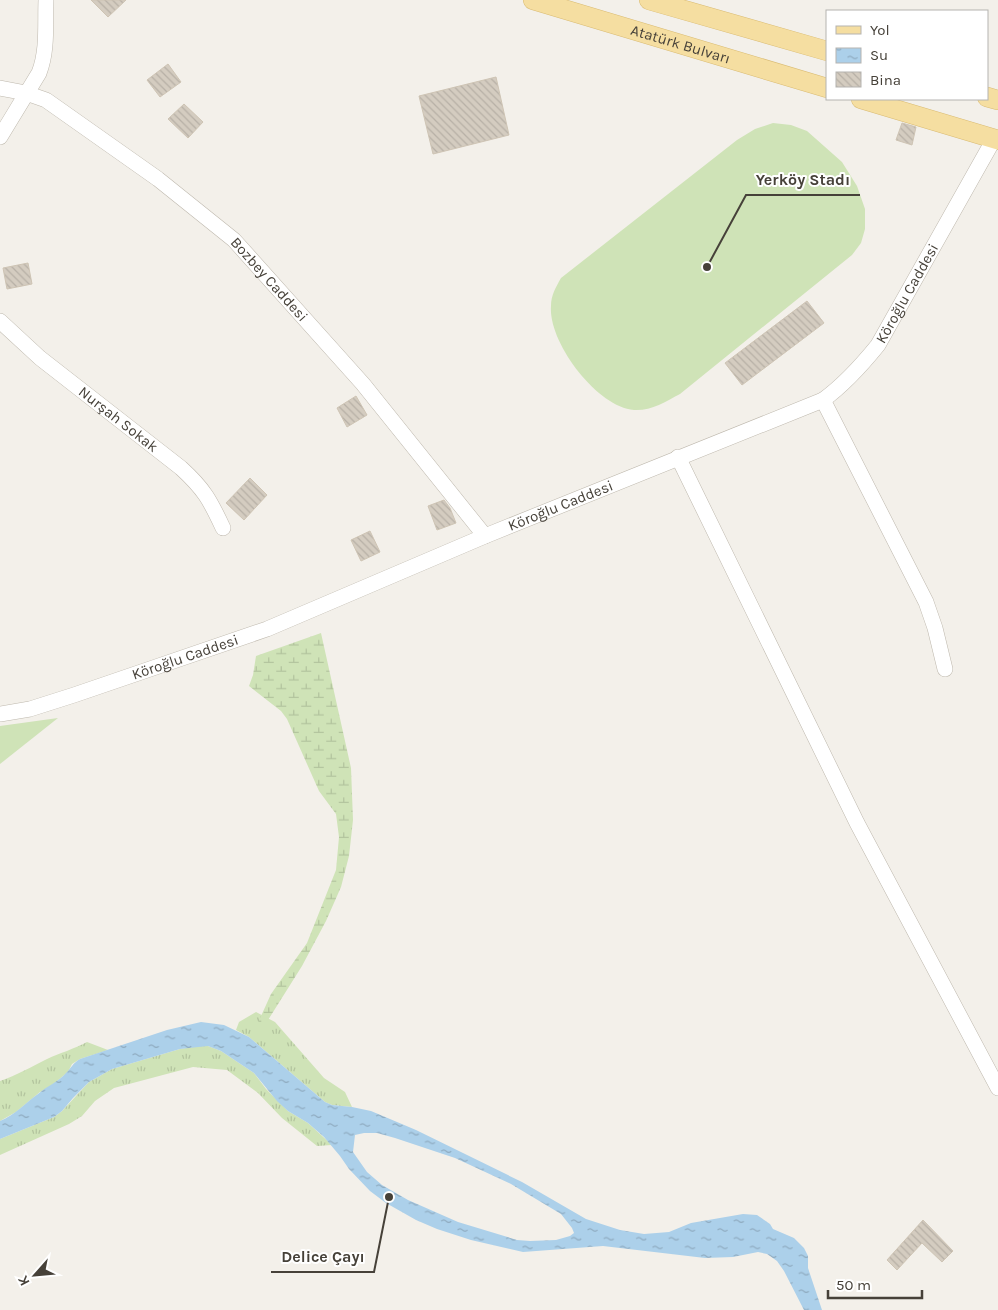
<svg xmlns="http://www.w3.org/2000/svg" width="998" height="1310" viewBox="0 0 998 1310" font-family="Karla,sans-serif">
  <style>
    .grass { fill: url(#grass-tufts) }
    .wetland { fill: url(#wetland-marsh) }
    .garden { fill: #cfe3b7 }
    .water { fill: url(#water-ripples); fill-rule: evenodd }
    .building { fill: url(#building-back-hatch); stroke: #cec4b4 }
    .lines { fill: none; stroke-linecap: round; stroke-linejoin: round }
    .minor-casing { stroke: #beb8ad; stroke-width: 16 }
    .major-casing { stroke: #d9bb73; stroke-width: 20 }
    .minor { stroke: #fff; stroke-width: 15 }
    .major { stroke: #f5dea1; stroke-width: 19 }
    .labels { text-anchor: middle; stroke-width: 4; stroke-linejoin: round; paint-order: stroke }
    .street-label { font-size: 15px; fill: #464139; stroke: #fff }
    .leader { fill: none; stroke: #464139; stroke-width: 2 }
    .callout-dot { fill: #464139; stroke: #fff; stroke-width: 2 }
    .callout-label { font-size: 16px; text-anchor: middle; font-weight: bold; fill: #464139; stroke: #fff; stroke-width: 4; stroke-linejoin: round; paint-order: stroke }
  </style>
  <defs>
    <pattern id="grass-tufts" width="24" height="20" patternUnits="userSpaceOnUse" patternTransform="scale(1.25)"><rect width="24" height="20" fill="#cfe3b7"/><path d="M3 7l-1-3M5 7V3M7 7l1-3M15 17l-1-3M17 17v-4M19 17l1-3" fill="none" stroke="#b3c49e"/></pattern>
    <pattern id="wetland-marsh" width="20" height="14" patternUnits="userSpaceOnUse" patternTransform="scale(1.25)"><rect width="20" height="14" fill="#cfe3b7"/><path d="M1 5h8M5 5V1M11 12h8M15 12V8" fill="none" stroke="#b3c49e"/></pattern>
    <pattern id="water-ripples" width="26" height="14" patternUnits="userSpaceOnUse" patternTransform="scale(1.25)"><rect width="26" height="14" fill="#acd0ea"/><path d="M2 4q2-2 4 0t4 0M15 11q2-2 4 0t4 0" fill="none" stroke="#8eaabf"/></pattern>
    <pattern id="building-back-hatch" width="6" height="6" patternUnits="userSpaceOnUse" patternTransform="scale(1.25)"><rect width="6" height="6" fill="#d4ccc0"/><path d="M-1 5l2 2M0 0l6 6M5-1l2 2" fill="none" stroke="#b7b0a6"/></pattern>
  </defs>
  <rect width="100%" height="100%" fill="#f3f0ea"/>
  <g class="grass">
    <path d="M 256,1012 L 275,1022 L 324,1078 L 345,1092 L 352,1107 L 332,1105 L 325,1102 L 249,1037 L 236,1030 L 239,1022 Z"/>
    <path d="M 87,1042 L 108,1050 L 80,1059 L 72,1064 L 68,1072 L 51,1086 L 40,1092 L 16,1112 L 0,1121 L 0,1081 C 17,1075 31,1067 47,1059 C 60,1053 74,1049 87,1042 Z"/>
    <path d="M 198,1046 L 208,1046 L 221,1051 L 254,1073 L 266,1089 L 288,1111 L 308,1123 L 332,1145 L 317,1146 L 282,1118 L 258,1093 L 227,1070 L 193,1067 L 114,1088 L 95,1101 L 82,1116 L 69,1124 L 0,1155 L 0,1139 L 54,1117 L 62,1111 L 89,1082 L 112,1069 L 180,1049 Z"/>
  </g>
  <path class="wetland" d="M 321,633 L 351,768 L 353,820 L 349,856 L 341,887 L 326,921 L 302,966 L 263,1028 L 257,1025 L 271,994 L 307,943 L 336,870 L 339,837 L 336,814 L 319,791 L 287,719 L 281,711 L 249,686 L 253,675 L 256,656 Z"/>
  <g class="garden">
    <path d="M 773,123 L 791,125 L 807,131 L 842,162 L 857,186 L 865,209 L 865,229 L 861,243 L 852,255 L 680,394 C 665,402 651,411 634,410 C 597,407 548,342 551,306 C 551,295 556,287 561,278 L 737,140 L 755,129 Z"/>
    <path d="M 58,718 L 0,764 L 0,726 Z"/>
  </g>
  <path class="water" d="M 201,1022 L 224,1025 L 249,1037 L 325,1102 L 332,1105 L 352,1107 L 371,1111 L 416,1130 L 522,1182 L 586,1219 L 620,1230 L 644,1234 L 669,1232 L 691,1223 L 743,1214 L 757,1215 L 770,1224 L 773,1229 L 794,1238 L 804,1248 L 808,1256 L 808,1268 L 822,1310 L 804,1310 L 784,1271 L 777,1261 L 767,1254 L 758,1252 L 733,1257 L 705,1258 L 603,1246 L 523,1252 L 471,1240 L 437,1229 L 416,1220 L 386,1203 L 370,1191 L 349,1169 L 340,1156 L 324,1137 L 308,1123 L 288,1111 L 277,1101 L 254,1073 L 221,1051 L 208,1046 L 180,1049 L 112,1069 L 89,1082 L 73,1098 L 62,1111 L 54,1117 L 0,1139 L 0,1121 C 15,1115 25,1103 38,1094 C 47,1086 58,1082 66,1073 C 71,1068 73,1063 80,1059 L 167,1030 ZM 364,1133 L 377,1133 L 395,1138 L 455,1158 L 511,1184 L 561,1214 L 572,1228 L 574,1233 L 570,1236 L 556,1240 L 530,1241 L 517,1240 L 458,1222 L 408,1200 L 382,1185 L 367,1172 L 353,1152 L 355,1135 Z"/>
  <g class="building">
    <path d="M 91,0 L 126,0 L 108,17 Z"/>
    <path d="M 168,64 L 181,82 L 160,97 L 147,80 Z"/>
    <path d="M 496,77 L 509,135 L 433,154 L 419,96 Z"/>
    <path d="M 184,104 L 203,122 L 188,138 L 168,119 Z"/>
    <path d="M 902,123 L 916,127 L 912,145 L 896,140 Z"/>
    <path d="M 28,263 L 32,284 L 7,289 L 3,268 Z"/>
    <path d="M 807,301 L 824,323 L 742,385 L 725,363 Z"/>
    <path d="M 356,396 L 367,415 L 347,427 L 337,408 Z"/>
    <path d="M 250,478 L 267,495 L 244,520 L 226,503 Z"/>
    <path d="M 444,500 L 450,508 L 456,523 L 437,530 L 428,506 Z"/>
    <path d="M 370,531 L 380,552 L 361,561 L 351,540 Z"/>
    <path d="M 923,1220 L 953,1251 L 942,1262 L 922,1243 L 897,1270 L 887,1260 Z"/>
  </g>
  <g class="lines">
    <g class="minor-casing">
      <g id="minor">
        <path id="s1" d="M 0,88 L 26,93 L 46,100 L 158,179 L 234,240 L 363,384 L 485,536"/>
        <path d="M 0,137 L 39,73 C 48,50 45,24 46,0"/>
        <path id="s2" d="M 0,321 L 40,358 L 181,468 C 204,489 210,500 223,528"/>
        <path d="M 823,400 L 926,602 L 935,628 L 945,669"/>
        <path d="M 678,457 L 857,823 L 998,1088"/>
        <path id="s3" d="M 0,714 L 30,709 L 74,695 L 267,629 L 485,536 L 823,400 C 845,384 861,366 878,345 L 994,139"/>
      </g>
    </g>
    <g class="major-casing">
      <g id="major">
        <path id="s4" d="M 533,0 L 827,88"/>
        <path d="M 649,0 L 827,51"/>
        <path d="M 987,97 L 998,100"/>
        <path d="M 861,99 L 998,140"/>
      </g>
    </g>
    <use href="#minor" class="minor"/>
    <use href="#major" class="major"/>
  </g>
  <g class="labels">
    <g class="street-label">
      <text dy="5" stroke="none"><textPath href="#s4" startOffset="154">Atatürk Bulvarı</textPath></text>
      <text dy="5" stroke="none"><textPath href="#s1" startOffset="335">Bozbey Caddesi</textPath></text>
      <text dy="5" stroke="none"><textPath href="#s3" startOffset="1019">Köroğlu Caddesi</textPath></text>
      <text dy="5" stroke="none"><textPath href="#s2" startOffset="154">Nurşah Sokak</textPath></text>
      <text dy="5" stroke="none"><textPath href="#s3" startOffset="599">Köroğlu Caddesi</textPath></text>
      <text dy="5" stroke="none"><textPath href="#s3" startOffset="194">Köroğlu Caddesi</textPath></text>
    </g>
  </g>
  <path class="leader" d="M707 267L746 195H860M389 1197L374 1272H271"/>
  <g class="callout-dot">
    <circle cx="707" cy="267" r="5"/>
    <circle cx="389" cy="1197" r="5"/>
  </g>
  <g class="callout-label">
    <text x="803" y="185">Yerköy Stadı</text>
    <text x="323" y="1262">Delice Çayı</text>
  </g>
  <rect x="826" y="10" width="162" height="90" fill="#ffffff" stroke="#b5b3b0"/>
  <rect x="836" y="26" width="25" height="8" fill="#f5dea1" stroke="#b5b3b0"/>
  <text x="870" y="35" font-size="15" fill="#464139">Yol</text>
  <rect x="836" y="48" width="25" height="15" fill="url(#water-ripples)" stroke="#b5b3b0"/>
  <text x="870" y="60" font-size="15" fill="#464139">Su</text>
  <rect x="836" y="72" width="25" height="15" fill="url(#building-back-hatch)" stroke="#b5b3b0"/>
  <text x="870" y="85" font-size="15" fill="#464139">Bina</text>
  <g transform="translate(35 1275) rotate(243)" stroke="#ffffff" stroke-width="4" paint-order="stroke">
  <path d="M0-4L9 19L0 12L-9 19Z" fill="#464139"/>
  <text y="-8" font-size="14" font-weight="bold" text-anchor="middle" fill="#464139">K</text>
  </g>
  <path d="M828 1290v8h94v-8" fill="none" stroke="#464139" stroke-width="2.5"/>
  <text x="836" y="1290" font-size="15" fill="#464139" stroke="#ffffff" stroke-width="4" paint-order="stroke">50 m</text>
</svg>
